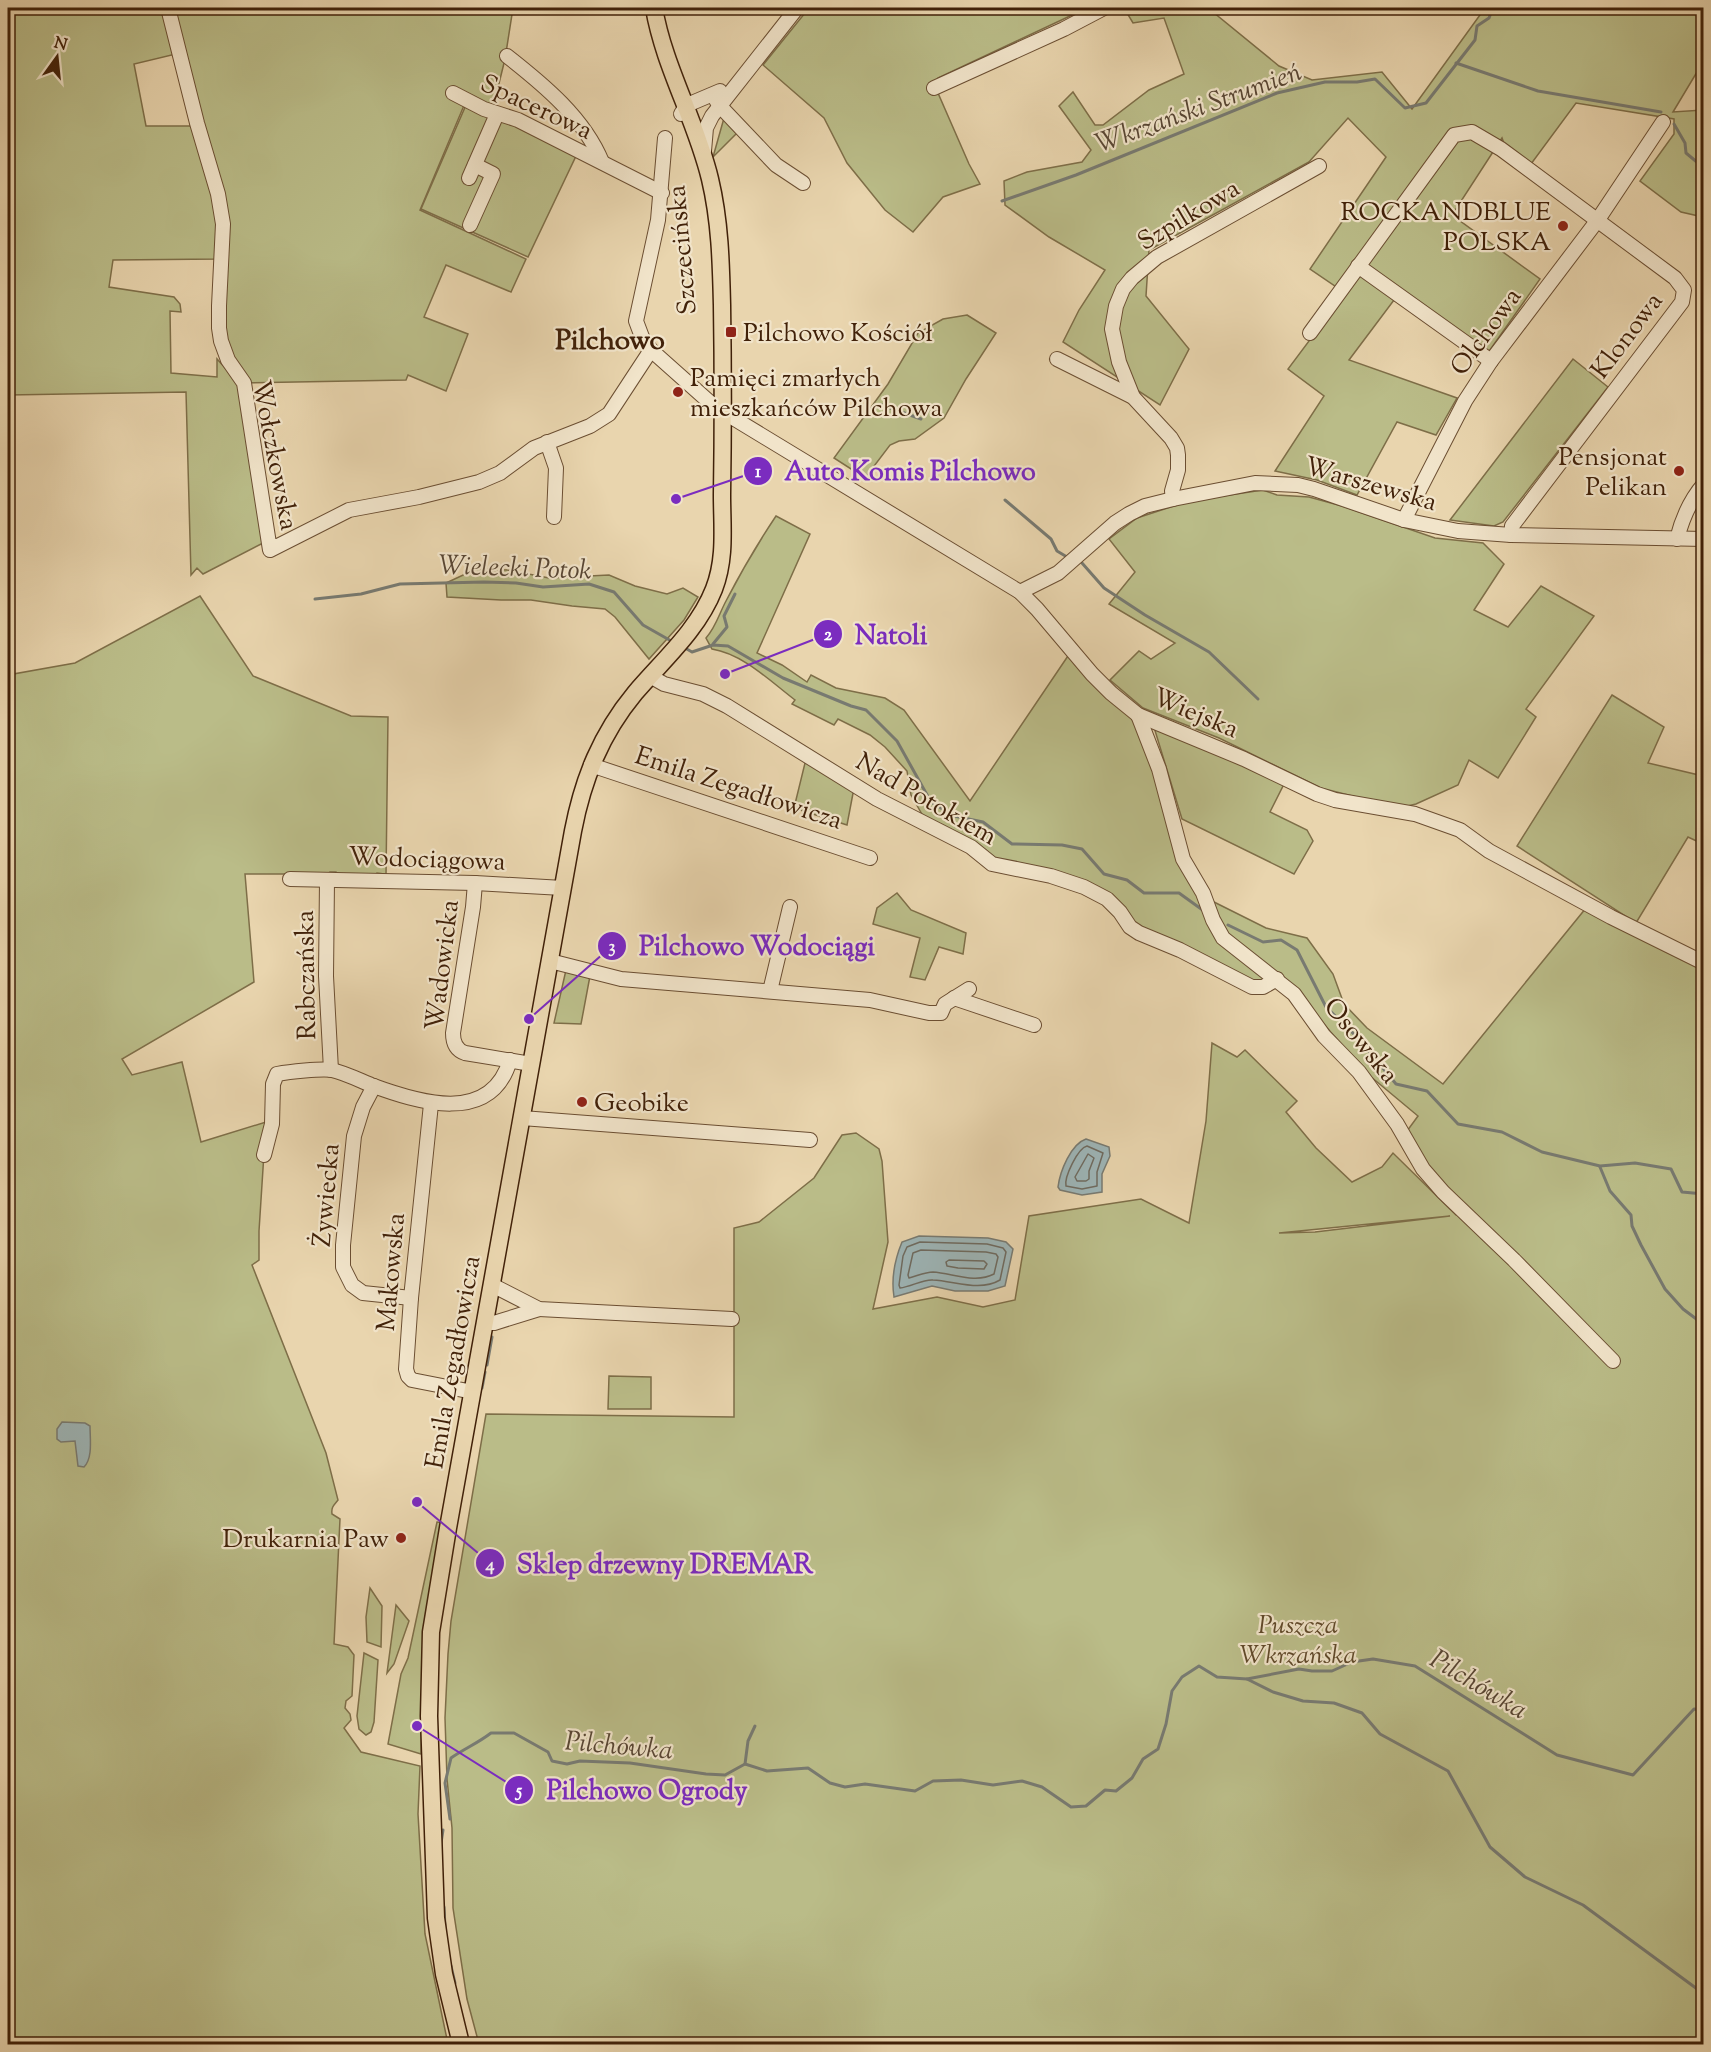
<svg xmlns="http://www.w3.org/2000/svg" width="1711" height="2052" viewBox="0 0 1711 2052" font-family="'Sorts Mill Goudy',serif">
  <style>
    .green { fill: #babc88; stroke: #7e6e48; stroke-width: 1.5; fill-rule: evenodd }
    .water { fill: #9db5b7; stroke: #787a71; stroke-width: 1.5 }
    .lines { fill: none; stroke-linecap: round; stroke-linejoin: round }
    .shore { stroke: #6f6b60; stroke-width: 1.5 }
    .stream { stroke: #787a71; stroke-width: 3 }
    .minor-casing { stroke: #6b4e32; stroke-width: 16 }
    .major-casing { stroke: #412109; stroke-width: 19 }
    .minor { stroke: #f1e4ca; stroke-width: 14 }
    .major { stroke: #e9d5ae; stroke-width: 16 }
    .poi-dot { fill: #8f2418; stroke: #f1e4ca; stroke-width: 2 }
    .labels { text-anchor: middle; stroke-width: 4.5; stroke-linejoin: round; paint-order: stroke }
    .street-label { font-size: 26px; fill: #412109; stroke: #f1e4ca }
    .poi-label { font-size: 26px; fill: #412109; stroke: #f1e4ca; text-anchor: end }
    .park-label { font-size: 26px; font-style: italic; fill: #5f4829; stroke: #f1e4ca }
    .water-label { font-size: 27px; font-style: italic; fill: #584634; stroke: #f1e4ca }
    .quarter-label { font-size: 28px; font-weight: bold; fill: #412109; stroke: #f1e4ca }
    .leader { fill: none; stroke: #7b2cbf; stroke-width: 2 }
    .callout-dot { fill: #7b2cbf; stroke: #f1e4ca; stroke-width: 2 }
    .mark-label { font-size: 18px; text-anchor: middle; font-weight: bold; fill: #fff }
    .callout-label { font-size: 27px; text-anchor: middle; font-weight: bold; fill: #7b2cbf; stroke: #f1e4ca; stroke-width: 4.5; stroke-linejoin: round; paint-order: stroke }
  </style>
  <rect width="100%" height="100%" fill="#e9d5ae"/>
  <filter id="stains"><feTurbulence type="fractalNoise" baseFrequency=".00333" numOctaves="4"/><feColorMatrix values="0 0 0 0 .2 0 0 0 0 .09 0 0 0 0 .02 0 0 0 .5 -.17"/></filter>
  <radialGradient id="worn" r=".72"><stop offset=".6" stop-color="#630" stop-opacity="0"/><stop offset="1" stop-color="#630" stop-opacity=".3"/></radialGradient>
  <g class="green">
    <path d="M 8,8 L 165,8 L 176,54 L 134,64 L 146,126 L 196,126 L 218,215 L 219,259 L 113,260 L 109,287 L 174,297 L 180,304 L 181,312 L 170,311 L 171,373 L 217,377 L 217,359 L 238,382 L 226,346 L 223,319 L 228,233 L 172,8 L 513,8 L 505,59 L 493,108 L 465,103 L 420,210 L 526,259 L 511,292 L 446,265 L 424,317 L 468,334 L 446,391 L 408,375 L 406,380 L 240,383 L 265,542 L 203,574 L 197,568 L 191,575 L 186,392 L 8,395 Z"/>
    <path d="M 809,8 L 1087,8 L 938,78 L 938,93 L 969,164 L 980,184 L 943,197 L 913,232 L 885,210 L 847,163 L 824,118 L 763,65 Z"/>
    <path d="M 1124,8 L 1208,8 L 1279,66 L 1312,80 L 1382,72 L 1412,109 L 1485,8 L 1696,8 L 1700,67 L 1673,112 L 1703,110 L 1703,217 L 1681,212 L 1640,181 L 1674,134 L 1674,119 L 1576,103 L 1531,164 L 1505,146 L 1502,138 L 1452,215 L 1540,279 L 1485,357 L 1394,300 L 1349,360 L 1457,398 L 1436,435 L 1397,422 L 1357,495 L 1317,480 L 1275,471 L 1324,396 L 1288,369 L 1345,293 L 1310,269 L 1386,157 L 1348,118 L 1309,162 L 1149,250 L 1146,296 L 1189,349 L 1160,405 L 1063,342 L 1079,310 L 1105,270 L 1049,237 L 1005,205 L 1004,181 L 1027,172 L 1082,162 L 1091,150 L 1059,106 L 1073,92 L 1095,125 L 1103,125 L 1149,90 L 1184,74 L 1164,18 L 1133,23 Z"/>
    <path d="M 466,105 L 517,125 L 576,156 L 528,257 L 421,209 Z"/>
    <path d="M 724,118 L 737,133 L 713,157 Z"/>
    <path d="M 967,315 L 996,333 L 966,379 L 944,418 L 915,439 L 899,441 L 890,445 L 865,478 L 834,458 L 888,384 L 918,333 L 943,319 Z"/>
    <path d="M 1573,359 L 1608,387 L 1503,522 L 1494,526 L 1450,520 Z"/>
    <path d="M 1263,490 L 1277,495 L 1309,497 L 1342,506 L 1435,538 L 1483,543 L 1504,564 L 1474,610 L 1508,627 L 1541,586 L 1594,616 L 1526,709 L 1536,717 L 1498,778 L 1469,760 L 1458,785 L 1416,804 L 1399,808 L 1321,788 L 1219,738 L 1143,708 L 1110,680 L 1139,651 L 1151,659 L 1175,643 L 1109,604 L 1135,572 L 1109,539 L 1137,518 L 1189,501 Z"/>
    <path d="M 776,516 L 810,534 L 757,653 L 782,665 L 807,682 L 811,675 L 836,688 L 885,698 L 904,710 L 970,801 L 1072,650 L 1138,715 L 1192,886 L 1214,902 L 1266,928 L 1307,938 L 1333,974 L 1344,1004 L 1367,1028 L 1443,1084 L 1586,908 L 1703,970 L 1703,2044 L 479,2044 L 467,1999 L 453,1908 L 452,1828 L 447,1779 L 445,1718 L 448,1654 L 451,1621 L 486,1414 L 734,1417 L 734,1228 L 759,1222 L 814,1178 L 842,1135 L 856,1133 L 879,1149 L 882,1161 L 888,1242 L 873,1309 L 937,1297 L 983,1307 L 1015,1300 L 1029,1216 L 1141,1199 L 1189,1223 L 1206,1121 L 1212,1043 L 1237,1057 L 1245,1050 L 1297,1101 L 1286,1112 L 1316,1148 L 1352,1182 L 1382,1167 L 1393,1153 L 1456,1215 L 1467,1211 L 1430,1172 L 1407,1131 L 1418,1116 L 1370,1076 L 1295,992 L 1261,981 L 1252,984 L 1137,928 L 1106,895 L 1000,864 L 923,816 L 911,795 L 907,771 L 885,747 L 870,735 L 838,719 L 834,725 L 792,704 L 795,700 C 770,681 743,654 712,649 L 706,638 C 716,627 719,614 726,601 C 741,572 758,543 776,516 ZM 1450,1216 L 1315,1232 L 1279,1233 Z"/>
    <path d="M 476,569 L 508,570 L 549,578 L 609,575 L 635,586 L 667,594 L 683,588 L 698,597 L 684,620 L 649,659 L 615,617 L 605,609 L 572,606 L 531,600 L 501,600 L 447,597 L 446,583 Z"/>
    <path d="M 200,596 L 253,676 L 351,716 L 388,717 L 386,876 L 384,874 L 377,873 L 374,875 L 339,875 L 336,872 L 330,872 L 327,874 L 245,874 L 254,982 L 122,1059 L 132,1075 L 182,1062 L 201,1142 L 266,1122 L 259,1231 L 259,1260 L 252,1265 L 326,1453 L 338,1500 C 334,1505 331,1507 332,1514 L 340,1519 L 334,1644 L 348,1647 L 354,1655 L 352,1696 L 346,1701 L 345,1708 L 350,1714 L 351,1720 L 344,1728 L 361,1752 L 420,1766 L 418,1814 L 425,1934 L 448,2044 L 8,2044 L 8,675 L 75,663 Z"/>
    <path d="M 1612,695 L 1664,727 L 1648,763 L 1699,775 L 1703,758 L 1703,844 L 1688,837 L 1636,923 L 1517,846 Z"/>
    <path d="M 1153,724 L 1284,784 L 1270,812 L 1307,830 L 1313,841 L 1294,874 L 1182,819 Z"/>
    <path d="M 806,759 L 854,788 L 847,825 L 794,808 Z"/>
    <path d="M 897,893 L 911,910 L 966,933 L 963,954 L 939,947 L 925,980 L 910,977 L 920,938 L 873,924 L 877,908 Z"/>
    <path d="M 566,970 L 590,976 L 581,1024 L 554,1023 Z"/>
    <path d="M 609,1376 L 651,1377 L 651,1409 L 608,1409 Z"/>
    <path d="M 437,1522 L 443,1523 L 423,1665 L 421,1754 L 388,1744 L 401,1674 L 408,1658 Z"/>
    <path d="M 370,1588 L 382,1606 L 381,1647 L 367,1642 L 366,1617 Z"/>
    <path d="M 396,1605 L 409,1621 L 394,1664 L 387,1673 Z"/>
    <path d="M 364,1653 L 378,1660 L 374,1722 L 371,1732 L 366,1735 L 359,1729 L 357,1716 Z"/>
  </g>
  <g class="water">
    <path d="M 1086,1139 L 1109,1147 L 1110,1156 L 1102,1174 L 1102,1192 L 1082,1195 L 1060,1190 L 1058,1187 C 1060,1171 1071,1144 1086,1139 Z"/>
    <path d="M 919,1236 L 988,1238 L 1006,1242 L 1013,1249 L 1005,1286 L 988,1291 L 955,1291 L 932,1286 L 894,1297 C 891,1278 895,1259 902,1242 Z"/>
    <path d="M 62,1422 L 85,1423 L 90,1426 C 90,1439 93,1458 84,1467 L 78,1466 L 75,1441 L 61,1442 L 57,1439 L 57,1429 Z"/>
  </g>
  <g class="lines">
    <g class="shore">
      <path d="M 1087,1146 L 1103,1153 L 1097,1172 L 1097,1186 L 1082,1189 L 1066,1186 C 1064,1177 1078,1148 1087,1146 Z"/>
      <path d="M 1088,1154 L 1094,1158 L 1089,1171 L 1089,1179 L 1086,1181 L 1077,1181 L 1075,1177 Z"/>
      <path d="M 920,1242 L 987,1244 L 1003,1248 L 1006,1252 L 1000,1280 C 980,1292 955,1281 933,1280 C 923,1279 911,1287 900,1288 L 899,1285 L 903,1256 L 907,1247 Z"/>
      <path d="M 921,1250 L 986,1252 L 996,1254 L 998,1257 L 994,1274 C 975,1284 952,1273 933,1272 C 925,1272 917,1276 909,1278 L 908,1275 L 913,1253 Z"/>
      <path d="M 949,1260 L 984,1261 L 987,1264 L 984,1269 L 958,1268 L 947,1266 L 946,1262 Z"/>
    </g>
    <g class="stream">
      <path d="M 1456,63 L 1538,91 L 1661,112"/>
      <path d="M 1674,124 L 1685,143 L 1686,153 L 1704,168"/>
      <path d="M 1002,201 L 1076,175 L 1277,93 L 1325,82 L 1357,82 L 1375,79 L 1405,108 L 1426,103 L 1475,40 L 1477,26 L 1489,18 L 1493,8"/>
      <path d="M 882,405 L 921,419"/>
      <path d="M 1005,500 L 1051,539 L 1057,551 L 1067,557"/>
      <path d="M 1082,563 L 1104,588 L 1145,615 L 1209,652 L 1258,699"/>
      <path d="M 315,599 L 361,594 L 400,584 L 484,582 L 516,583 L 543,587 L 589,584 L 614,592 L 643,625 L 673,642"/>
      <path d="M 713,644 L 727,627 L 724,616 L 735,594"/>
      <path d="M 685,648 L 692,652 L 713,645 L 728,646 L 783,678 L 851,706 L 866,710 L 897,741 L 931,802 L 954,816 L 983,822 L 1012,844 L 1062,845 L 1082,849 L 1104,874 L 1127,880 L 1144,893 L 1179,893 L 1204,911"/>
      <path d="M 1228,925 L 1263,942 L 1281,940 L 1297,950 L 1326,1007 L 1359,1039 L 1396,1084 L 1427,1091 L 1458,1124 L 1502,1132 L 1542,1152 L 1600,1166 L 1635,1163 L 1671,1169 L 1682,1192 L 1704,1194"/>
      <path d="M 1600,1167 L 1610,1191 L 1631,1215 L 1632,1226 L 1641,1245 L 1665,1289 L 1683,1309 L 1699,1321"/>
      <path d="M 487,1365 L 492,1337"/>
      <path d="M 482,1388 L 485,1372"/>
      <path d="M 1247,1679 L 1273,1692 L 1303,1701 L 1334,1703 L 1362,1713 L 1380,1734 L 1448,1771 L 1490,1847 L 1525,1877 L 1583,1905 L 1704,1994"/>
      <path d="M 745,1764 L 748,1741 L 755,1726"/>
      <path d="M 450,1819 L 445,1783 L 451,1758 C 464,1749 478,1743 491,1733 L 514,1733 L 548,1752 L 552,1761 L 567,1764 L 580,1761 L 630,1763 L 706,1774 L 725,1775 L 745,1764 L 767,1771 L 808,1768 L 830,1783 L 845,1787 L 865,1784 L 915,1791 L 933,1781 L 961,1780 L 993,1785 L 1022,1781 L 1042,1787 L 1071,1807 L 1086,1806 L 1105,1790 L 1116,1791 L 1132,1778 L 1143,1759 L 1158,1749 L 1166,1724 L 1172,1691 L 1182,1677 L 1199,1666 L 1217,1677 L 1247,1679 L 1299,1669 L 1312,1671 L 1332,1671 L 1352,1662 L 1373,1659 L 1415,1666 L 1557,1755 L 1633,1775 L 1694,1709 L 1704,1710"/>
      <path d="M 441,1843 L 443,1830"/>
      <path d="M 444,1907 L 445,1927"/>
      <path d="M 451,1966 L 455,1983"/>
    </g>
    <g class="minor-casing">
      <g id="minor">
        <path d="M 168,8 L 197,123 L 218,194 L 223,224 L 219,306 L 219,328 L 221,341 L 228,360 L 244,383 L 270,550 L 349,510 L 419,497 L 479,482 L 500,473 L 534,448 L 590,426 L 609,414 L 651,350"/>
        <path d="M 507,56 C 544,85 584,118 602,162"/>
        <path d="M 934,88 L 1064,29 L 1104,8"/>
        <path d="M 453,93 L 484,109 L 518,120 L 662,193"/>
        <path d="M 713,95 L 719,105 L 776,165 L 803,183"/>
        <path d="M 681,114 L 687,105 L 720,91"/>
        <path d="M 665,138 L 658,220 L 636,321 L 642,337 L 651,350 L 715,407 L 1020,592 L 1037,609 L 1092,674 L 1111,693 L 1138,715 L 1244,759 L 1317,794 L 1335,800 L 1415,814 L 1460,830 L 1489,851 L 1611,917 L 1704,963"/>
        <path d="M 704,151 L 706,128 L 712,116 L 797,8"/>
        <path d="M 469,178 L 497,114"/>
        <path d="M 470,225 L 493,174 L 475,165"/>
        <path d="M 1358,266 L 1491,361"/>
        <path d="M 1310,333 L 1454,135 L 1472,132 L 1501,149 L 1675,278 L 1684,290 L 1682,302 L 1512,526 L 1511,535"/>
        <path d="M 1057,359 L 1133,397 L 1171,438 L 1177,448 L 1178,455 L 1178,470 L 1172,491 L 1173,499"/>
        <path d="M 1133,397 L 1119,362 L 1112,329 L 1116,306 L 1123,289 L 1132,278 L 1157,257 L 1319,166"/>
        <path d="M 547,442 L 556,468 L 554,517"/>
        <path d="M 1404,520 L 1465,401 L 1491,361 L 1597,221 L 1663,122"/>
        <path d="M 1677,539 C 1682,519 1690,500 1704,484"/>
        <path d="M 1020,592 L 1058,573 L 1115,523 L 1129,514 L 1145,506 L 1173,499 L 1255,483 L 1298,485 L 1314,489 L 1404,520 L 1458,531 L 1511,535 L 1704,539"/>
        <path d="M 650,676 L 664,684 L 703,694 L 727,706 L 877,799 L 971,847 L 992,864 L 1051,876 L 1084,887 L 1107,899 L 1120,912 L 1130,927 L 1139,933 L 1180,950 L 1252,987 L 1263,987 L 1277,979"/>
        <path d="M 1138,715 L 1159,769 L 1183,859 L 1203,893 L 1213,920 L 1223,938 L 1294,994 L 1324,1036 L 1359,1072 L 1397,1124 L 1423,1169 L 1443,1192 L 1514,1260 L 1613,1361"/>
        <path d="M 591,765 L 870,858"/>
        <path d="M 290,879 L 475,883 L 563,888"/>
        <path d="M 327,880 L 326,976 L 331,1070"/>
        <path d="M 475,883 L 473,907 L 453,1033 C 453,1042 456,1050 465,1053 L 531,1064"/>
        <path d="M 550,961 L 621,979 L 870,1000 L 929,1013 L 941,1013 L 945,1004 L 969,989"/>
        <path d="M 770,991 L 790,907"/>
        <path d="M 954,998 L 1034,1025"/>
        <path d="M 374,1086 L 363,1107 L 354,1136 L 343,1245 L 343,1267 L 352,1285 L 363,1293 L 411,1298"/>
        <path d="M 431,1104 L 411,1298 L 406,1369 L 408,1376 L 412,1380 L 473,1392"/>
        <path d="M 522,1118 L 810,1140"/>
        <path d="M 264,1155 L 272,1124 L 273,1084 L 277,1074 C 288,1072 322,1068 332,1070 C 345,1073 359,1080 371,1085 C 417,1102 491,1126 510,1060"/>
        <path d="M 492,1285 L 539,1309 L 732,1319"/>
        <path d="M 485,1323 L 494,1323 L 539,1309"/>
      </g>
    </g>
    <g class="major-casing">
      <path id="major" d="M 461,2044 L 444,1974 L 436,1918 L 429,1716 L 431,1632 L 448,1528 L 573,831 C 583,779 601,734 635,693 C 663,660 698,630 714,589 C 726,558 722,527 722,495 C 723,432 723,368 722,305 C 721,263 720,221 710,179 C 696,120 664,67 654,8"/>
    </g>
    <use href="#minor" class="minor"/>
    <use href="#major" class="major"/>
  </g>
  <g class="poi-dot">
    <circle cx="1563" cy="226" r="6"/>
    <rect x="725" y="326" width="12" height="12" rx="3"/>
    <circle cx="678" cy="392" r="6"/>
    <circle cx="1679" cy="471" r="6"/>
    <circle cx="582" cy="1102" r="6"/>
    <circle cx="401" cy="1538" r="6"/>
  </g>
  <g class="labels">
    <g class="street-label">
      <text transform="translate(537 106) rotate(25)" y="9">Spacerowa</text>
      <text transform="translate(1188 214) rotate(-31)" y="9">Szpilkowa</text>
      <text transform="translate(681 250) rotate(-95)" y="9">Szczecińska</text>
      <text transform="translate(1485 331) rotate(-54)" y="9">Olchowa</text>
      <text transform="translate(1626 335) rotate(-53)" y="9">Klonowa</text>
      <text transform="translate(276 455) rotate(79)" y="9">Wołczkowska</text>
      <text transform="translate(1371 483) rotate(16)" y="9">Warszewska</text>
      <text transform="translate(1196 712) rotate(23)" y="9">Wiejska</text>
      <text transform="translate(739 787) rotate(18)" y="9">Emila Zegadłowicza</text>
      <text transform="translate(927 798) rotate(30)" y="9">Nad Potokiem</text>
      <text transform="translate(427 858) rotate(2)" y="9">Wodociągowa</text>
      <text transform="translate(441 965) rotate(-83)" y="9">Wadowicka</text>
      <text transform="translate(305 975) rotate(-91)" y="9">Rabczańska</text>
      <text transform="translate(1362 1040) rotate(51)" y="9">Osowska</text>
      <text transform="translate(325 1195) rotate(-85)" y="9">Żywiecka</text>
      <text transform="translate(390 1272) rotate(-85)" y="9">Makowska</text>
      <text transform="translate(452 1362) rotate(-80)" y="9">Emila Zegadłowicza</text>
    </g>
    <g class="poi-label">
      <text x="1551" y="220">ROCKANDBLUE<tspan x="1551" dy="30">POLSKA</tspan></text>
      <text x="743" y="341" text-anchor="start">Pilchowo Kościół</text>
      <text x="690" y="386" text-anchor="start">Pamięci zmarłych<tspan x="690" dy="30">mieszkańców Pilchowa</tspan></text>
      <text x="1667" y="465">Pensjonat<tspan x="1667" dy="30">Pelikan</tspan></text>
      <text x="594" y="1111" text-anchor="start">Geobike</text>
      <text x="389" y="1547">Drukarnia Paw</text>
    </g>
    <g class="park-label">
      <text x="1298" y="1633">Puszcza<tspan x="1298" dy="30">Wkrzańska</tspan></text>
    </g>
    <g class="water-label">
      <text transform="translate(1198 107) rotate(-20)" y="9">Wkrzański Strumień</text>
      <text transform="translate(515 567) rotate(2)" y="9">Wielecki Potok</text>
      <text transform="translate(1479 1684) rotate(31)" y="9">Pilchówka</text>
      <text transform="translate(619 1745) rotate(5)" y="9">Pilchówka</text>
    </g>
    <g class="quarter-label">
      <text x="610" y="349">Pilchowo</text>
    </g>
  </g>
  <path class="leader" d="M676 499L758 471M725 674L828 634M529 1019L612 946M417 1502L490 1563M417 1726L519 1790"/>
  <g class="callout-dot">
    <circle cx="676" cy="499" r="6"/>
    <circle cx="725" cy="674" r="6"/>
    <circle cx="529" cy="1019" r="6"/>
    <circle cx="417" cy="1502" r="6"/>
    <circle cx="417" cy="1726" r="6"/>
    <circle cx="758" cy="471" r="15"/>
    <circle cx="828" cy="634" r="15"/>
    <circle cx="612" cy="946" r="15"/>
    <circle cx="490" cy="1563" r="15"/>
    <circle cx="519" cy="1790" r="15"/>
  </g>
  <g class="mark-label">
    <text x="758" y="477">1</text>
    <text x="828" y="640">2</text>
    <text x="612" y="952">3</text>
    <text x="490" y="1570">4</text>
    <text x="519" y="1796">5</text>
  </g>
  <g class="callout-label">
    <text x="910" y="480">Auto Komis Pilchowo</text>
    <text x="891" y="644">Natoli</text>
    <text x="757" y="955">Pilchowo Wodociągi</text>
    <text x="665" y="1573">Sklep drzewny DREMAR</text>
    <text x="647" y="1799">Pilchowo Ogrody</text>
  </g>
  <rect width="1711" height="2052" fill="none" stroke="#e9d5ae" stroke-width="30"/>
  <rect x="9" y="9" width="1693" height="2034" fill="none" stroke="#412109" stroke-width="3"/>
  <rect x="15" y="15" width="1681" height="2022" fill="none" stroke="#412109" stroke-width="1.5"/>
  <g transform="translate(57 57) rotate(15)" stroke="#f1e4ca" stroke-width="4.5" paint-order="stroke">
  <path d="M0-4.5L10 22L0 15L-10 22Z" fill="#412109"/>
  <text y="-9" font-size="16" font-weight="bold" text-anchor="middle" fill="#412109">N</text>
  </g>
  <rect width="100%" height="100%" filter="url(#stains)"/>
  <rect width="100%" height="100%" fill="url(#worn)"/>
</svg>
